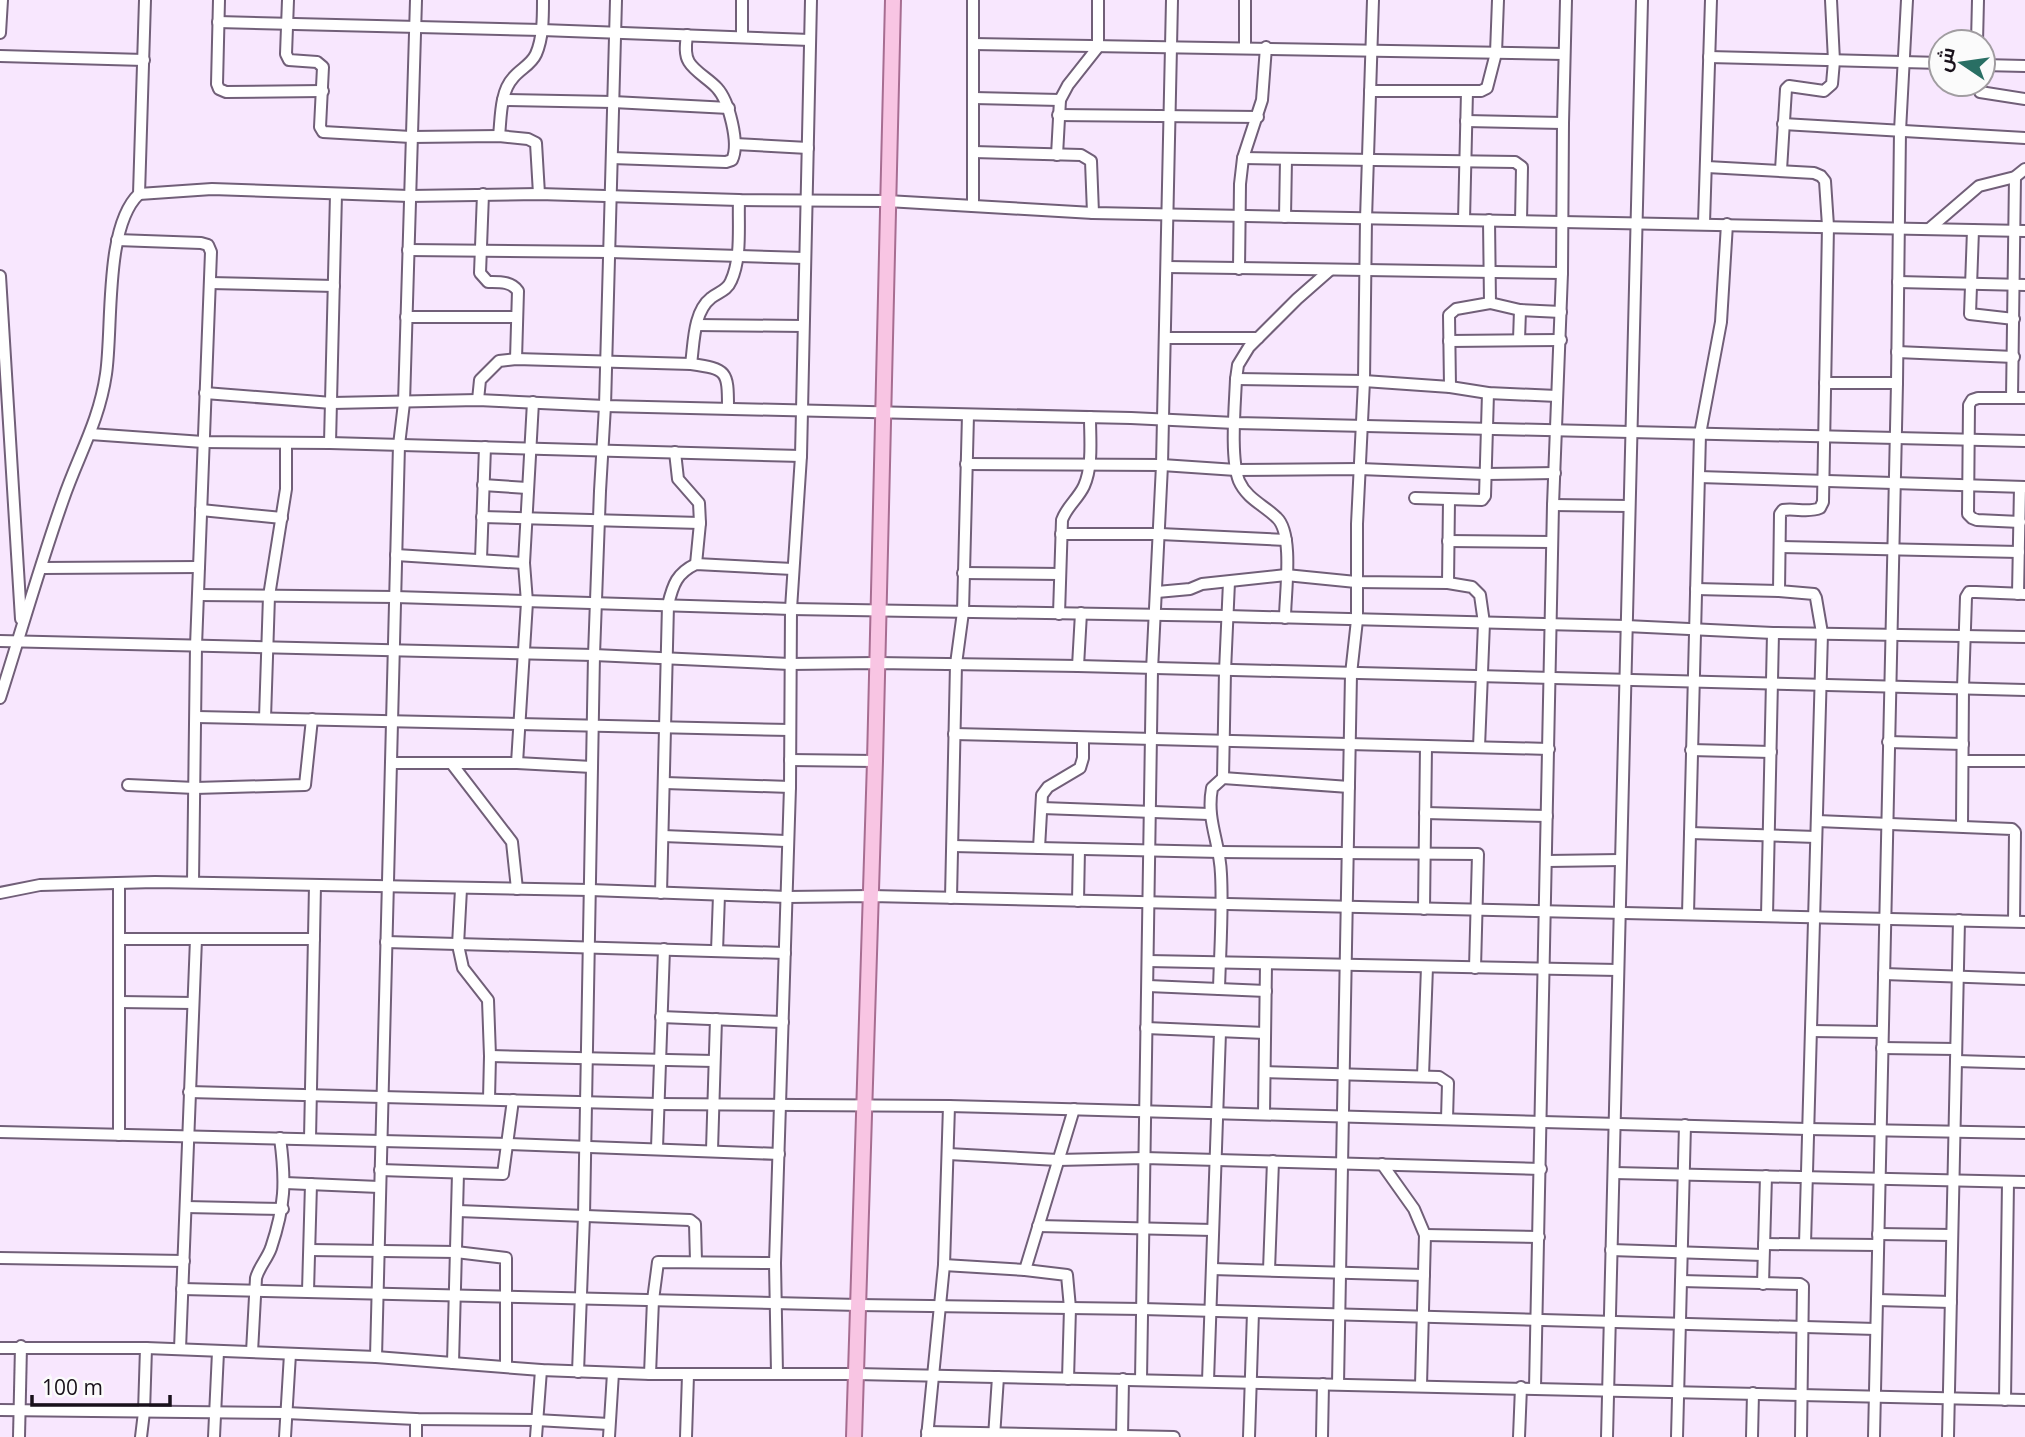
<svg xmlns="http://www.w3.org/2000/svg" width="2025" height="1437" viewBox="0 0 2025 1437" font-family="'Open Sans',Cairo,sans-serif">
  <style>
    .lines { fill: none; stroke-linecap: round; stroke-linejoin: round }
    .minor-casing { stroke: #715f78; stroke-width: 14 }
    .major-casing { stroke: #a76d91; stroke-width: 18 }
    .minor { stroke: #fff; stroke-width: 10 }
    .major { stroke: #f8c5e3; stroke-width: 14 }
  </style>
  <rect width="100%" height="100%" fill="#f8e7fe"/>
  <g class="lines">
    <g class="minor-casing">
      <g id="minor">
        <path d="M 219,0 L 217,84 L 219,89 L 226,92 L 323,91"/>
        <path d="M 288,0 L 286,54 L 289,60 L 317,62 L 323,67 L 320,127 L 323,132 L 411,137 L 499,136 L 528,139 L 536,143 L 539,194"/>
        <path d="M 973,0 L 973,206"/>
        <path d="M 218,22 L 542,30 L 810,40"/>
        <path d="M 0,33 L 2,0"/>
        <path d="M 742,36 L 742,0"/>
        <path d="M 1977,42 L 1978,0"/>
        <path d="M 973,44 L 1564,54"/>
        <path d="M 1245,47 L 1245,0"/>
        <path d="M 0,56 L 144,60"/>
        <path d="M 1709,57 L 1941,63"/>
        <path d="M 1983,65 L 2025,66"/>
        <path d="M 1977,84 L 1980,92 L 2025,99"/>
        <path d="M 1370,91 L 1481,91 L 1487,88 L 1496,53 L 1498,0"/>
        <path d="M 974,98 L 1060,100"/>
        <path d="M 503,100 L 613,102 L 729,108"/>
        <path d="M 1058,115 L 1258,117"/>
        <path d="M 1466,121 L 1563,123"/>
        <path d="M 1783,124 L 2025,138"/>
        <path d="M 499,136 C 501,118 500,92 513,78 C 520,69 531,65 536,54 C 543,38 543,18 543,0"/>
        <path d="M 735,144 L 808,148"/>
        <path d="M 974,152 L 1081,155 L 1091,161 L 1093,213"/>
        <path d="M 1057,155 L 1060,100 L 1068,85 L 1098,47 L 1098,0"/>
        <path d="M 612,158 L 726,162 L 732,160 C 740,144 729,101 717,88 C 709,79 695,72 689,62 C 684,54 686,43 687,35"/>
        <path d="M 1243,158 L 1515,162 L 1522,167 L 1521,221"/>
        <path d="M 1707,167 L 1814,173 L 1821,176 L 1825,181 L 1828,226 L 1823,502 L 1820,508 C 1809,513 1795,508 1783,510 L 1780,514 L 1779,591 L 1814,594 L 1816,598 L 1822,633 L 1805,1244"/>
        <path d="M 1781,170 L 1786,89 L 1789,86 L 1824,91 L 1832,84 L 1834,61 L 1831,0"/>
        <path d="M 139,194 L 212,189 L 409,196 L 539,194 L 739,200 L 887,201 L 1093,213 L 2025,231"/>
        <path d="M 483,194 L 480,273 L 488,282 C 499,282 511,281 518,291 L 516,359"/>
        <path d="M 1285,217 L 1286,159"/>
        <path d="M 1464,220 L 1467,91"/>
        <path d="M 1704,223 L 1711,0"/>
        <path d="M 1929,229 L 1979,186 L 2015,177 L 2025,169"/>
        <path d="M 1973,230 L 1970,314 L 2014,319"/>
        <path d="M 117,240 L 201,243 L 208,245 L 211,252 L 196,646 L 193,882"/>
        <path d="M 408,250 L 610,252 L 805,258"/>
        <path d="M 1167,267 L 1562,273"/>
        <path d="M 1239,269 L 1240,184 L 1243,158 L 1262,100 L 1266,47"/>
        <path d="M 0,276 L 21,619"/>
        <path d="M 1898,282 L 2025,285"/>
        <path d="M 210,283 L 334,286"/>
        <path d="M 1490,303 L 1520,310 L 1561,312"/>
        <path d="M 406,317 L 517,317"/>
        <path d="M 697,325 L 803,326"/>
        <path d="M 1165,338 L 1258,338"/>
        <path d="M 1519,340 L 1520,310"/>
        <path d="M 1449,341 L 1561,340"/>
        <path d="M 1897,352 L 2014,357"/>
        <path d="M 691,364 C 694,344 693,312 711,298 C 718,292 727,291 731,281 C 742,257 738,225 739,200"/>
        <path d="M 1236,379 L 1364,381 L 1450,387 L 1488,393 L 1557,396"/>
        <path d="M 1825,383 L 1897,383"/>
        <path d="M 1450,387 L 1449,315 L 1456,309 L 1490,303 L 1489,220"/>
        <path d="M 205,393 L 332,403 L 478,400 L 605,406 L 1131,418 L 1235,423 L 2025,441"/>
        <path d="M 2012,398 L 2015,177"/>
        <path d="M 478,400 L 480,380 L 499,361 L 516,359 L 691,364 C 727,369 728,371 728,407"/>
        <path d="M 90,434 L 203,442 L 330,443 L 801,456"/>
        <path d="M 330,443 L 336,194"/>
        <path d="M 675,452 L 678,479 L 699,503 L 700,523 L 696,564"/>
        <path d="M 966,464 L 1162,465 L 1236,470 L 1360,469 L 1485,474 L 1555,473"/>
        <path d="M 1699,477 L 2025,487"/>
        <path d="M 483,485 L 527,488"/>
        <path d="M 1415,498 L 1482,500 L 1485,496 L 1488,393"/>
        <path d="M 1553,505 L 1629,506"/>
        <path d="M 201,510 L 282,518"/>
        <path d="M 482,517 L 700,523"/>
        <path d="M 2020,522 L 1977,520 L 1972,518 L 1968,514 L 1969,405 L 1972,400 L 1978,398 L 2025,398"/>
        <path d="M 1061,534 L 1160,534 L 1286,540"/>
        <path d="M 1448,541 L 1552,542"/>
        <path d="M 1781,547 L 2019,552"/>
        <path d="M 396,555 L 524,563"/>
        <path d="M 481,559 L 485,447"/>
        <path d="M 42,568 L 199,567"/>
        <path d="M 963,573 L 1060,574"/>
        <path d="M 1448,583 L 1449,500"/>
        <path d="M 1696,589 L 1779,591"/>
        <path d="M 1157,592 L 1190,589 L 1202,584 L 1286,575 L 1356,582 L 1448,583 L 1472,587 L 1480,595 L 1484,623 L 1479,747"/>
        <path d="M 2018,594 L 2020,487"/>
        <path d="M 199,595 L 395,597 L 791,609 L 1227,616 L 1626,626 L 1773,633 L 2025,637"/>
        <path d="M 1059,614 L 1062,520 C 1067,506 1078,499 1084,486 C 1093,466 1090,439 1090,417"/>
        <path d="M 1285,618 C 1285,595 1294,534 1277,518 C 1264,505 1247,499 1239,481 C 1230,458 1235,405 1236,379 L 1238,365 L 1249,347 L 1297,299 L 1330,270"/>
        <path d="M 0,641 L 594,655 L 790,664 L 876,663 L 1078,666 L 2025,690"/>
        <path d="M 1078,666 L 1081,613"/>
        <path d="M 0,698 C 21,632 40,565 63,500 C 78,456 99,422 106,374 C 113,327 104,227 139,194 L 145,0"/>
        <path d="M 197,717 L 790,730"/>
        <path d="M 265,718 L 269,596 L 286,489 L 286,443"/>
        <path d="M 954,734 L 1549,749"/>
        <path d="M 1888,742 L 1963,744"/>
        <path d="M 1691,750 L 1771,752"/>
        <path d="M 790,760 L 875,761"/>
        <path d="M 1963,761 L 2025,761"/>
        <path d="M 391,763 L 517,763 L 592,767"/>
        <path d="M 517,763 L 527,602 L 524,563 L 533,402"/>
        <path d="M 452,764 L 512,842 L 517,889"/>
        <path d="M 1223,778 L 1225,671 L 1229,582"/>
        <path d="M 665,783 L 790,787"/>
        <path d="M 128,785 L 195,788 L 305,785 L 312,719"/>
        <path d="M 1042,808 L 1209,814"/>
        <path d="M 1425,813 L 1547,816"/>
        <path d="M 1817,821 L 2012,829 L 2015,832 L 2014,921"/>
        <path d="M 1962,826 L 1963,688 L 1966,597 L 1969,592 L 1976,592 L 2025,594"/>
        <path d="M 1690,833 L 1816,837"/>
        <path d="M 663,836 L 786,841"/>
        <path d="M 953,846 L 1220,852 L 1478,854 L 1475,968"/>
        <path d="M 1039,848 L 1042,795 L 1048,787 L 1080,768 L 1083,758 L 1083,738"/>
        <path d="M 1547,861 L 1621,860"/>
        <path d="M 119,883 L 119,1135"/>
        <path d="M 461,889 L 458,945 L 463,968 L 488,1000 L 490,1056 L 489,1099"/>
        <path d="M 0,893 L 40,885 L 155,882 L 590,890 L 787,897 L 871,896 L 2025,922"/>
        <path d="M 661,893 L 668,605 C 673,584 677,573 696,564 L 793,569"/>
        <path d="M 951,898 L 956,664 L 963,612 L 968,415"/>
        <path d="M 1078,901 L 1079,849"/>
        <path d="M 1424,909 L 1426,746"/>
        <path d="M 1688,914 L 1700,434 L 1721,322 L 1727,224"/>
        <path d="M 1767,916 L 1773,633"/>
        <path d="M 120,939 L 314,939"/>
        <path d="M 386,942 L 785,953"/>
        <path d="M 717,951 L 719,895"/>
        <path d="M 1148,961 L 1618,970"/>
        <path d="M 1884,974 L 2025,979"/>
        <path d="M 1148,986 L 1266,991"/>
        <path d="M 1219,989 C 1220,951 1223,912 1221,874 C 1220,842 1206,821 1212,788 L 1223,778 L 1349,787"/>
        <path d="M 120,1002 L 193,1003"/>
        <path d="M 661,1017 L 783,1022"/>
        <path d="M 1146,1028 L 1265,1033"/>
        <path d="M 1811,1031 L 1882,1032"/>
        <path d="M 1882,1048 L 1956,1049"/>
        <path d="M 490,1056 L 714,1061"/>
        <path d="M 1956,1061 L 2025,1063"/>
        <path d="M 1265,1072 L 1439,1077 L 1448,1083 L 1447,1119"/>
        <path d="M 1423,1076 L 1427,967"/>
        <path d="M 189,1092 L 658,1104 L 949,1106 L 1808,1129 L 2025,1133"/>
        <path d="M 1264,1114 L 1266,964"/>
        <path d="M 0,1132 L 509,1144 L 779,1154"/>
        <path d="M 310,1139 L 315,885"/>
        <path d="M 657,1148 L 664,949"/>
        <path d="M 712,1150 L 716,1019"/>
        <path d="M 948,1154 L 1058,1160 L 1144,1158 L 1541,1169"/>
        <path d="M 1382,1164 L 1414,1209 L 1425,1235 L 1421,1385"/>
        <path d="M 380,1170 L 503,1174 L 513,1100"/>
        <path d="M 1614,1173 L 2025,1182"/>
        <path d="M 285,1183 L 379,1187"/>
        <path d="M 186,1207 L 283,1209"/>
        <path d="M 458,1211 L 690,1220 L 695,1224 L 696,1261"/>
        <path d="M 1038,1226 L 1213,1230"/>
        <path d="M 1878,1234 L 1952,1235"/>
        <path d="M 1425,1235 L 1539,1237"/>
        <path d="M 1764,1244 L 1878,1245"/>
        <path d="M 310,1250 L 456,1252 L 506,1258 L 506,1367"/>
        <path d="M 1611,1250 L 1763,1255"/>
        <path d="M 0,1258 L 184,1261"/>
        <path d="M 944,1265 L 1025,1270 L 1067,1275 L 1070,1308 L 1068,1379"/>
        <path d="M 1212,1269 L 1424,1275"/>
        <path d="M 1025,1270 L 1074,1109"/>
        <path d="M 1269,1270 L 1273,1161"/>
        <path d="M 1681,1281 L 1800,1284 L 1803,1286 L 1801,1437"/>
        <path d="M 1763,1284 L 1766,1176"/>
        <path d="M 182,1289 L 859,1305 L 1142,1309 L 1876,1329"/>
        <path d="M 308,1291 L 311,1184"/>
        <path d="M 1877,1300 L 1951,1302"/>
        <path d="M 0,1348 L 146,1348 L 376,1357 L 541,1370 L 650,1374 L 856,1374 L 2025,1400"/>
        <path d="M 180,1349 L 196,939"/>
        <path d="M 252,1352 L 256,1278 C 259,1267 267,1259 271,1248 C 285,1206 286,1182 280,1138"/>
        <path d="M 376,1357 L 399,445 L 404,403 L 416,0"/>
        <path d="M 453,1363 L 458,1173"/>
        <path d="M 578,1372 L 584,1216 L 594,655 L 600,491 L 605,406 L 616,0"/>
        <path d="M 777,1373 L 775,1263 L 790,787 L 791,609 L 801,456 L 811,0"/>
        <path d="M 650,1374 L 653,1300 L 658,1262 L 775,1263"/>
        <path d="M 1141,1380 L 1152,670 L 1162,465 L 1172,0"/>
        <path d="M 1208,1381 L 1220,1032"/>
        <path d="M 1338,1384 L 1351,674 L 1357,620 L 1357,524 L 1364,381 L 1366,219 L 1373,0"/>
        <path d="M 1535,1388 L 1553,505 L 1562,273 L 1563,123 L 1566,0"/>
        <path d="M 2005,1400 L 2008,1182"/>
        <path d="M 0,1410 L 286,1413 L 416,1419 L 536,1420 L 609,1424"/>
        <path d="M 927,1432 L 1174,1437"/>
        <path d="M 19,1437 L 21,1346"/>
        <path d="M 141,1437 L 144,1412 L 146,1348"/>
        <path d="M 214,1437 L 218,1352"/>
        <path d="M 285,1437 L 290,1354"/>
        <path d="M 416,1437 L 416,1419"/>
        <path d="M 536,1437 L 541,1370"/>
        <path d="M 609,1437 L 613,1373"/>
        <path d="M 686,1437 L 688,1375"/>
        <path d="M 927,1437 L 944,1265 L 949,1106"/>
        <path d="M 994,1437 L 998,1377"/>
        <path d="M 1122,1437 L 1123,1379"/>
        <path d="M 1249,1437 L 1253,1312"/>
        <path d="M 1322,1437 L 1323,1384"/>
        <path d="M 1519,1437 L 1521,1387"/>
        <path d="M 1607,1437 L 1642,0"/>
        <path d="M 1677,1437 L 1685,1125"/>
        <path d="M 1752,1437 L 1753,1393"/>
        <path d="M 1874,1437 L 1897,383 L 1900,131 L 1907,0"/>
        <path d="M 1948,1437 L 1959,920"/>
      </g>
    </g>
    <g class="major-casing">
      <path id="major" d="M 854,1437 L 875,761 L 893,0"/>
    </g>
    <use href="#minor" class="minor"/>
    <use href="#major" class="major"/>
  </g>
  <g transform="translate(1962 63) rotate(283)"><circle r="33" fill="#fbfbfb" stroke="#a19da1" stroke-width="2"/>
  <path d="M0-5L12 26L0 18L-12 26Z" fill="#296f64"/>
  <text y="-10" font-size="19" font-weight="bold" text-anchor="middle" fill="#19111b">ش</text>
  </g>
  <path d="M32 1395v10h138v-10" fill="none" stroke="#19111b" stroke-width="3.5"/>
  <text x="42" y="1395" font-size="21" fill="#19111b" stroke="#fbfbfb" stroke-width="5" paint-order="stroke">100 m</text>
</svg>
